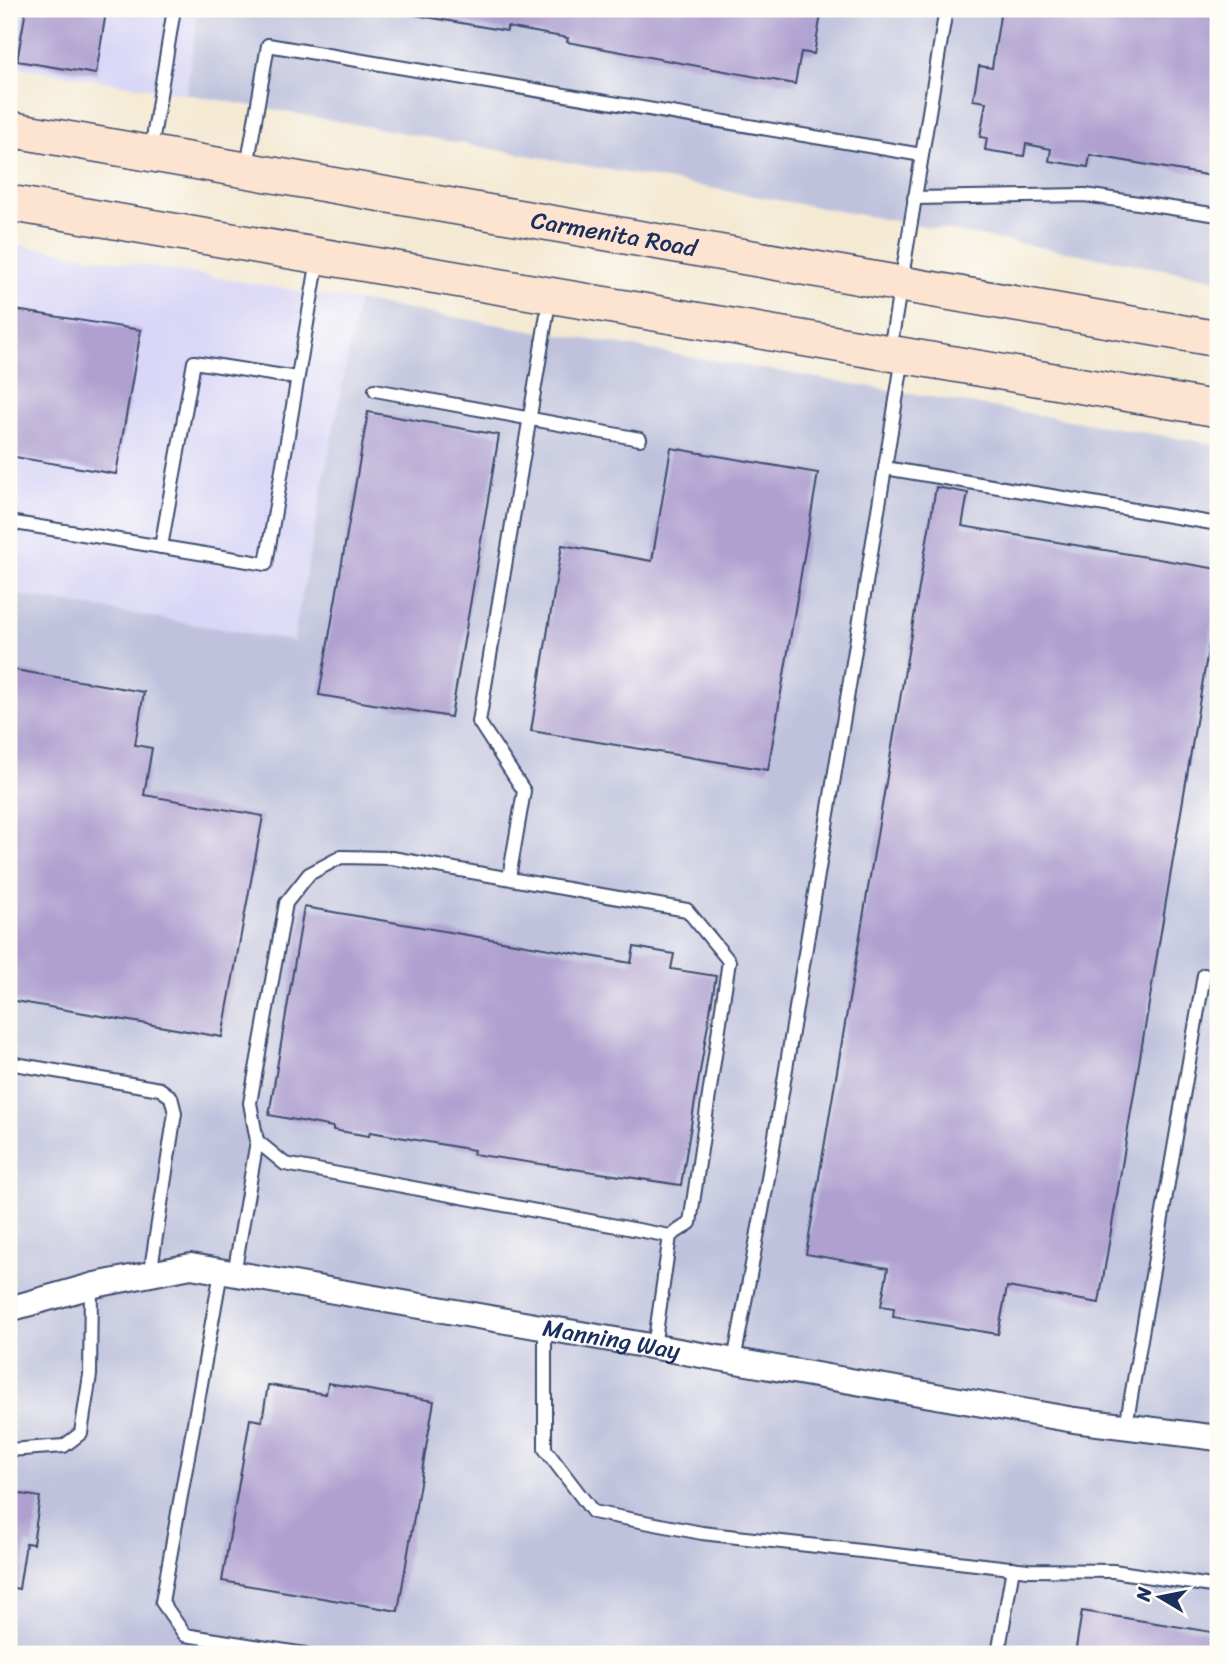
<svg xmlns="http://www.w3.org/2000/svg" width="1227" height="1663" viewBox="0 0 1227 1663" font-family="Sriracha,sans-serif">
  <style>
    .built { fill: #d9d6f7 }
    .industrial { fill: #c0c2dd }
    .building { fill: #afa0d0 }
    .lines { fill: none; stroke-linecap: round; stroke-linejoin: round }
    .lane-casing { stroke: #3c4b70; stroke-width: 16 }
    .street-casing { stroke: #3c4b70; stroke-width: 28 }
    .secondary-casing { stroke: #3c4b70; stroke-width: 38 }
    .lane { stroke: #fff; stroke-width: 12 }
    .street { stroke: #fff; stroke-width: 24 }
    .secondary { stroke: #fde4d0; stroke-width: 35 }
    .labels { text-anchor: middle; stroke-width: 6; stroke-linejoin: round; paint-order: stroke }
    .street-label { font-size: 24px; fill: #1b2f5e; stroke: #fdfcf7 }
  </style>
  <rect width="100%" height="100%" fill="#fdfcf7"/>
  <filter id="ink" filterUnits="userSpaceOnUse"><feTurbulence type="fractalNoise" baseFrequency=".0143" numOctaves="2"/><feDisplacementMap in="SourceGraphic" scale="14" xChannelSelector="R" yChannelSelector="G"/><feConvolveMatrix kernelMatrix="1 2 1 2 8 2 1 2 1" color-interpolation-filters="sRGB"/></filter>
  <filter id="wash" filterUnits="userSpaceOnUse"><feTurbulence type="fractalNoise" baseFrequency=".00686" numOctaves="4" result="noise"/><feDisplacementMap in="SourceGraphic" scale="28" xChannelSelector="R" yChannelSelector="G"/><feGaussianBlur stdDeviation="1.57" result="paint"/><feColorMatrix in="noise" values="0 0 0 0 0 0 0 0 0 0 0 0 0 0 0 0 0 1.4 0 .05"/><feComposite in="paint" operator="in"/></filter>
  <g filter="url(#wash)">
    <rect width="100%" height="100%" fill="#f4ead4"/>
    <g class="built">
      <path d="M 20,9 L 198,9 L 186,94 L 10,66 Z"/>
      <path d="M 9,243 L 358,301 L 293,641 L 9,593 Z"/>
    </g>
    <g class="industrial">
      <path d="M 198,9 L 1218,9 L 1218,279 L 186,94 Z"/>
      <path d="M 358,301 L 1218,445 L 1218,1654 L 9,1654 L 9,593 L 293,641 Z"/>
    </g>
    <g id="blocks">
      <g class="building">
        <path d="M 26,9 L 115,9 L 115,14 L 106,12 L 96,74 L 17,61 Z"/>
        <path d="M 381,9 L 822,9 L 814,54 L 801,52 L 795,84 L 567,42 L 568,38 L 507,27 L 507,31 Z"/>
        <path d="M 1001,9 L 1218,9 L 1218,177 L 1090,155 L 1088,167 L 1049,161 L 1051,149 L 1026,144 L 1024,156 L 985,150 L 987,138 L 980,137 L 986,102 L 973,100 L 979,66 L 992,68 Z"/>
        <path d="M 9,309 L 141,330 L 116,474 L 9,456 Z"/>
        <path d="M 368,412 L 499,435 L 451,717 L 319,695 Z"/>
        <path d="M 671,448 L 818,473 L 768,770 L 531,731 L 562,545 L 652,561 Z"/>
        <path d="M 936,487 L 968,493 L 962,526 L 1218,569 L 1218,603 L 1216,602 L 1099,1303 L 1007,1287 L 998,1334 L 893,1317 L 894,1308 L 881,1306 L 888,1268 L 806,1254 Z"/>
        <path d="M 9,669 L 144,692 L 135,745 L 152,748 L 144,795 L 263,816 L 222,1037 L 9,1000 Z"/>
        <path d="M 304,907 L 631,963 L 634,947 L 674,954 L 671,969 L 716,976 L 681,1185 L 473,1154 L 474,1150 L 370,1132 L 369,1136 L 333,1130 L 333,1127 L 269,1115 Z"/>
        <path d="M 328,1383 L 434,1401 L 398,1611 L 222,1581 L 250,1419 L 262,1421 L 268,1385 L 326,1394 Z"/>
        <path d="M 9,1492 L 40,1497 L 33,1544 L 26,1543 L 19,1589 L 9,1587 Z"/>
        <path d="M 1082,1611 L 1218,1633 L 1218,1654 L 1075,1654 Z"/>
      </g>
    </g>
  </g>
  <g filter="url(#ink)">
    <use href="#blocks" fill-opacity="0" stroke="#3c4b70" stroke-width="2"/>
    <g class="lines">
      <g class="lane-casing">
        <g id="lane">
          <path d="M 151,150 L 174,9"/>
          <path d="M 247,167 L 268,45 L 922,155"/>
          <path d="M 914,198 L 1085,195 L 1218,215"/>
          <path d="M 890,350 L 946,9"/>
          <path d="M 903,357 L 885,468 L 1218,524"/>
          <path d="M 375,390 L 640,439"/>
          <path d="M 9,522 L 266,564 L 318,259"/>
          <path d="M 161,547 L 194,362 L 297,378"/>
          <path d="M 509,878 L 524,791 L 479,722 L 550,296"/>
          <path d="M 9,1063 L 160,1089 L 171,1097 L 175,1113 L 150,1275"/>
          <path d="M 221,1272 L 162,1602 L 185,1635 L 305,1654"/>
          <path d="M 234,1274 L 257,1141"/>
          <path d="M 545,1328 L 545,1449 L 593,1512 L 702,1533 L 1028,1570 L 1113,1571 L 1218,1587"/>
          <path d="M 654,1347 L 670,1236 L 285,1164 L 257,1141 L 250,1103 L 286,903 L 309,874 L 341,857 L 392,858 L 687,910 L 729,961 L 690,1223 L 670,1236"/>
          <path d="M 734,1361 L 767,1184 L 885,468"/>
          <path d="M 1126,1426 L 1204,975"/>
          <path d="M 9,1450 L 64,1446 L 81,1433 L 90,1375 L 91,1287"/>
          <path d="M 998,1654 L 1013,1568"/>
        </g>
      </g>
      <g class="street-casing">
        <g id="street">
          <path id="s1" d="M 9,1309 L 95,1285 L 191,1266 L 1074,1420 L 1218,1438"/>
        </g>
      </g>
      <g class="secondary-casing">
        <g id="secondary">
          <path id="s2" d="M 9,129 L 1218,339"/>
          <path d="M 9,203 L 1218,409"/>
        </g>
      </g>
      <use href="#lane" class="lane"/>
      <use href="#street" class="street"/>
      <use href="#secondary" class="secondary"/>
    </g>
  </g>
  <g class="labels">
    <g class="street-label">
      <text dy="8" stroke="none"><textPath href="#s2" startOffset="614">Carmenita Road</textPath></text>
      <text dy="8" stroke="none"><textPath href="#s1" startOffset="614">Manning Way</textPath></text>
    </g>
  </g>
  <rect width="1227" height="1663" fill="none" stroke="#fdfcf7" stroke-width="35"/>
  <g transform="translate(1160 1597) rotate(280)" stroke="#fdfcf7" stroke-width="5" paint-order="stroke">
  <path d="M0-5L12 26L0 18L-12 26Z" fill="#1b2f5e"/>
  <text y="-10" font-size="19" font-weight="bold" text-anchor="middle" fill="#1b2f5e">N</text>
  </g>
</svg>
